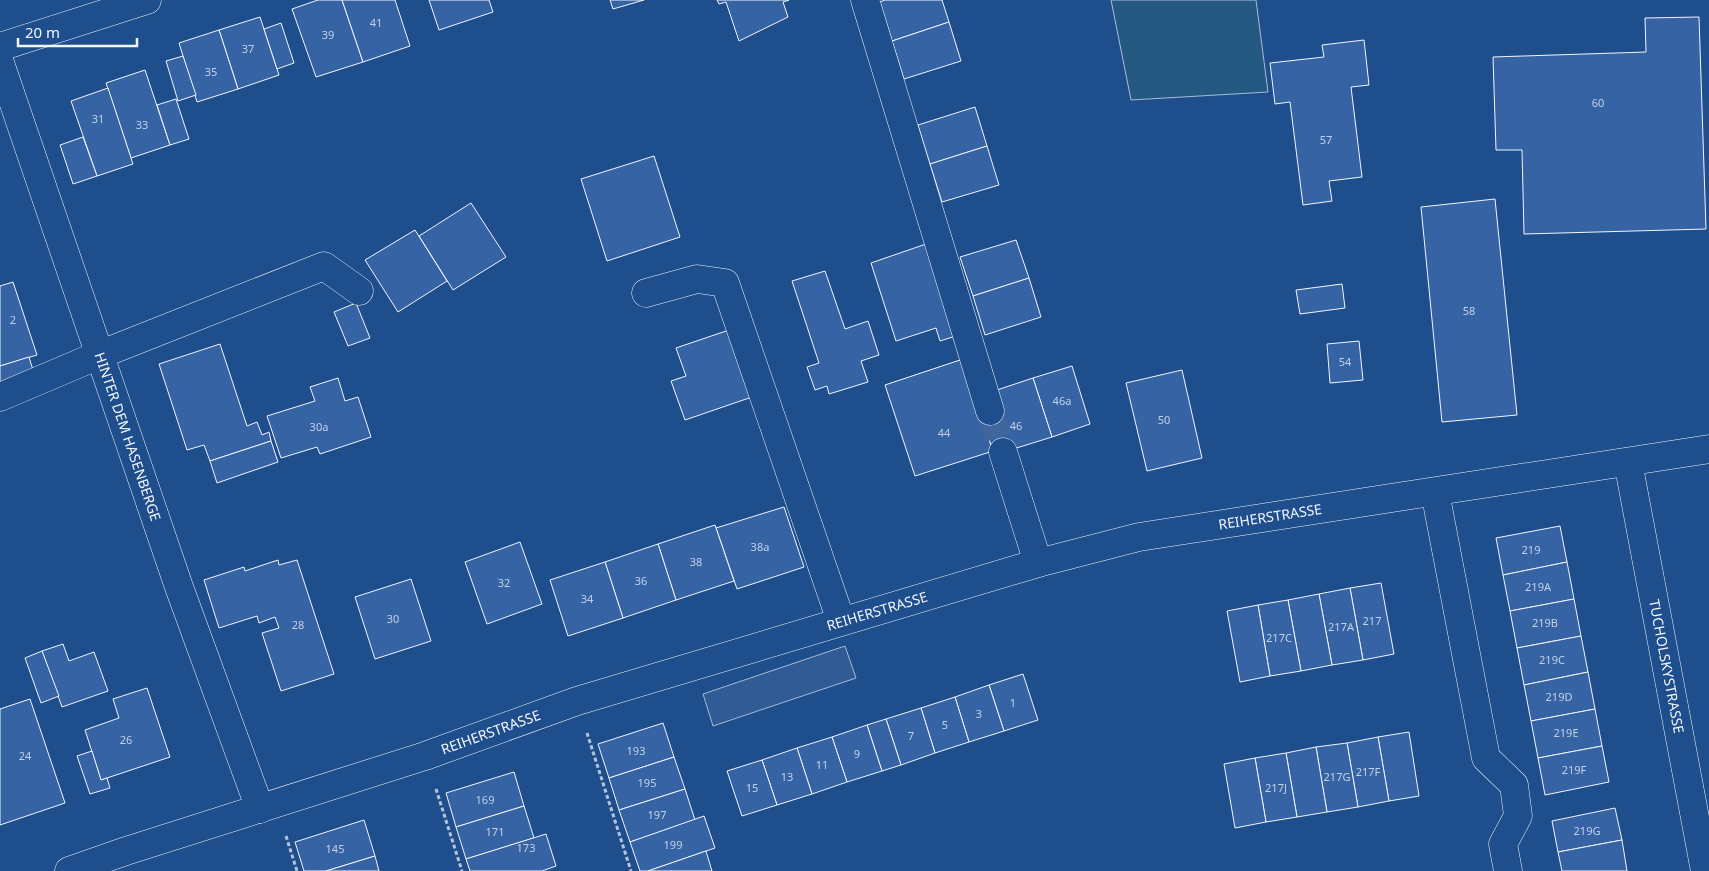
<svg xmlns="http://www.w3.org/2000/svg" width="1709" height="871" viewBox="0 0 1709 871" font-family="'Noto Sans',sans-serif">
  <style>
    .green { fill: #245a82; stroke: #a8bbd7 }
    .parking { fill: #305b95; stroke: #a8bbd7 }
    .building { fill: #3563a3; stroke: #f2f6ff }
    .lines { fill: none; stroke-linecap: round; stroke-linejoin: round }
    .minor-tunnel { stroke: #3f679d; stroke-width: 28; stroke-dasharray: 28 14; stroke-linecap: butt }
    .minor-casing { stroke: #f2f6ff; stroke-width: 29 }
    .path { stroke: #b3c4dc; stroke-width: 3; stroke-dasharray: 4 2.5; stroke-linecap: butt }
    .minor { stroke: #1f4e8c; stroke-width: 28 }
    .labels { text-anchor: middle; stroke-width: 4; stroke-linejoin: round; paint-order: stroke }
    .number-label { font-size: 11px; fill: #c3d1e8 }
    .street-label { font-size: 14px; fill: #f2f6ff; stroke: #1f4e8c }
  </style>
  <rect width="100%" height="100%" fill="#1f4e8c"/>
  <path class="green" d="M 1111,0 L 1256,0 L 1268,92 L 1131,100 Z"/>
  <path class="parking" d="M 845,646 L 856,678 L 713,726 L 703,694 Z"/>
  <g class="building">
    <path d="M 318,0 L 342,0 L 363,62 L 316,77 L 292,9 Z"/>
    <path d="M 342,0 L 395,0 L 410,46 L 363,62 Z"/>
    <path d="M 429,0 L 489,0 L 493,12 L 439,30 Z"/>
    <path d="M 610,0 L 644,0 L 613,9 Z"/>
    <path d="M 717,0 L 789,0 L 783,2 L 788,17 L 739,41 L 726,2 L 719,4 Z"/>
    <path d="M 885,0 L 942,0 L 949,22 L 892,41 L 880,2 Z"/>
    <path d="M 260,17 L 279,75 L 238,89 L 219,30 Z"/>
    <path d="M 1699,17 L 1706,229 L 1524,234 L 1522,150 L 1496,150 L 1493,57 L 1646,52 L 1645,18 Z"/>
    <path d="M 949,22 L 961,61 L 904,79 L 892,41 Z"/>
    <path d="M 281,23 L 294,63 L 277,69 L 264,29 Z"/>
    <path d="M 219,30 L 238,89 L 197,102 L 179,43 Z"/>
    <path d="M 1364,40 L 1369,85 L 1351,87 L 1362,177 L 1329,181 L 1332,201 L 1303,205 L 1290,102 L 1275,104 L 1270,63 L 1324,57 L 1322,45 Z"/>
    <path d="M 183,56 L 196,95 L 178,101 L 166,61 Z"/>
    <path d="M 145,70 L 170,145 L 131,158 L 106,83 Z"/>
    <path d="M 108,88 L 133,164 L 97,176 L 71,101 Z"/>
    <path d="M 176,99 L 189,139 L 170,145 L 157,105 Z"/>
    <path d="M 975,107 L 987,146 L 930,164 L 918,125 Z"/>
    <path d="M 83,137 L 97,176 L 73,184 L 60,145 Z"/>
    <path d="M 987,146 L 999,185 L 942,202 L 930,164 Z"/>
    <path d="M 654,156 L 680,237 L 607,261 L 581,179 Z"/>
    <path d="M 1495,199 L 1517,415 L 1442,422 L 1421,207 Z"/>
    <path d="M 471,203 L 506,257 L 453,290 L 419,236 Z"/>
    <path d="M 415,230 L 447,281 L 398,312 L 365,260 Z"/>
    <path d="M 1016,240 L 1029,278 L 973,296 L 960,257 Z"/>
    <path d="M 926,244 L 956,336 L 940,341 L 936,328 L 896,341 L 871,263 Z"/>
    <path d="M 825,271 L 845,329 L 868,321 L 879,355 L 861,361 L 868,382 L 829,394 L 827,386 L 815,390 L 807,367 L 819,363 L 792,281 Z"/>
    <path d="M 1029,278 L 1041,317 L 985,335 L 973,296 Z"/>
    <path d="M 13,282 L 37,355 L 0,366 L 0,286 Z"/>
    <path d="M 1342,284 L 1345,308 L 1300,314 L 1296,290 Z"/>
    <path d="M 356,303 L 370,338 L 348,346 L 334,312 Z"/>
    <path d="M 729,330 L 752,397 L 685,420 L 671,381 L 686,376 L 676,348 Z"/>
    <path d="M 1359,341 L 1363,380 L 1330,383 L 1327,344 Z"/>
    <path d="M 220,344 L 247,426 L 257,422 L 262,435 L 269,432 L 271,441 L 210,461 L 204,445 L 187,450 L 159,364 Z"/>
    <path d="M 29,357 L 33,370 L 0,384 L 0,366 Z"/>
    <path d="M 963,359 L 993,451 L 915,476 L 885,385 Z"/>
    <path d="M 1072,366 L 1090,424 L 1052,437 L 1033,378 Z"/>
    <path d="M 1182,370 L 1202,458 L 1147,471 L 1126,383 Z"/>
    <path d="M 338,378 L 345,401 L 358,397 L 371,437 L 320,454 L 317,447 L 281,458 L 267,416 L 315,401 L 310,387 Z"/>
    <path d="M 1033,378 L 1052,437 L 994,455 L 981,414 L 994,391 Z"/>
    <path d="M 271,441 L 278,462 L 217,483 L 210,461 Z"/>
    <path d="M 784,507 L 804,567 L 737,589 L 716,528 Z"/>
    <path d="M 715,525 L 734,581 L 676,600 L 658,544 Z"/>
    <path d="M 1560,526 L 1567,562 L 1503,575 L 1496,538 Z"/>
    <path d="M 520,542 L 542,604 L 487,624 L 465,562 Z"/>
    <path d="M 658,544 L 676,600 L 623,618 L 605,562 Z"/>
    <path d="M 278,560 L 279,565 L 297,560 L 334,674 L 281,691 L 262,633 L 279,628 L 275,617 L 259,623 L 257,616 L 219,628 L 204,580 L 244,567 L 245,571 Z"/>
    <path d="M 605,562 L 623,618 L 568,636 L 550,580 Z"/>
    <path d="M 1567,562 L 1574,599 L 1510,611 L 1503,575 Z"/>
    <path d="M 411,579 L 431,641 L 375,659 L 355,597 Z"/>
    <path d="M 1381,583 L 1394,654 L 1363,660 L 1350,588 Z"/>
    <path d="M 1350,588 L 1363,660 L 1332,665 L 1319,594 Z"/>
    <path d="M 1319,594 L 1332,665 L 1301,671 L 1288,600 Z"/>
    <path d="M 1574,599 L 1581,636 L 1517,648 L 1510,611 Z"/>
    <path d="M 1288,600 L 1301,671 L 1270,676 L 1258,605 Z"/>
    <path d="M 1258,605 L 1270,676 L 1240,682 L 1227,611 Z"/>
    <path d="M 1581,636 L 1588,672 L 1524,685 L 1517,648 Z"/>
    <path d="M 63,644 L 69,661 L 94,652 L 108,691 L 62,707 L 42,651 Z"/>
    <path d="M 42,651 L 59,696 L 41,703 L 25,658 Z"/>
    <path d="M 1588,672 L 1595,709 L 1531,721 L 1524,685 Z"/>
    <path d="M 1023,674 L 1038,720 L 1004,731 L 989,685 Z"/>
    <path d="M 989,685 L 1004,731 L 969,742 L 955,697 Z"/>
    <path d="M 147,688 L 170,757 L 101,780 L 85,730 L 119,718 L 113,699 Z"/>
    <path d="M 955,697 L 969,742 L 935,753 L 921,708 Z"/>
    <path d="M 30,699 L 65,803 L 0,825 L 0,709 Z"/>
    <path d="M 921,708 L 935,753 L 901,765 L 886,719 Z"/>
    <path d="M 1595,709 L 1602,746 L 1538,758 L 1531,721 Z"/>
    <path d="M 886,719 L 901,765 L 882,771 L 867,725 Z"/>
    <path d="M 663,723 L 674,757 L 609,778 L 598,744 Z"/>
    <path d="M 867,725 L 882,771 L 847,782 L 832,737 Z"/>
    <path d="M 1409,732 L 1419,796 L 1389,801 L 1378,737 Z"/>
    <path d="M 832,737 L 847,782 L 812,794 L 797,748 Z"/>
    <path d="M 1378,737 L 1389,801 L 1358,807 L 1347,743 Z"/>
    <path d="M 1347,743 L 1358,807 L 1327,812 L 1316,747 Z"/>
    <path d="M 1602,746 L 1609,782 L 1545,795 L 1538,758 Z"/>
    <path d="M 1316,747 L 1327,812 L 1297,817 L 1286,753 Z"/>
    <path d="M 797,748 L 812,794 L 777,805 L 762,760 Z"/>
    <path d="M 92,751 L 101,780 L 107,778 L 110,788 L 90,794 L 77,756 Z"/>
    <path d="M 1286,753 L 1297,817 L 1266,822 L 1255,758 Z"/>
    <path d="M 674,757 L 685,789 L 619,810 L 609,778 Z"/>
    <path d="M 1255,758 L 1266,822 L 1235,828 L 1224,764 Z"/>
    <path d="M 762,760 L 777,805 L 742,816 L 727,771 Z"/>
    <path d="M 514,772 L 524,806 L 456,827 L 446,793 Z"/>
    <path d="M 685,789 L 695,820 L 630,842 L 619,810 Z"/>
    <path d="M 524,806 L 534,838 L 466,859 L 456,827 Z"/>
    <path d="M 1615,808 L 1622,840 L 1558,852 L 1552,821 Z"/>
    <path d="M 704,816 L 715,848 L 648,871 L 640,871 L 630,842 Z"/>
    <path d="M 364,820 L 375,856 L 326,871 L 304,871 L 295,842 Z"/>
    <path d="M 546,834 L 556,866 L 542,871 L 470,871 L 466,859 Z"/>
    <path d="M 1622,840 L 1627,871 L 1562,871 L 1558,852 Z"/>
    <path d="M 706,851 L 712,871 L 648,871 Z"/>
    <path d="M 375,856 L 379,871 L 326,871 Z"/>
  </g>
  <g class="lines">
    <path class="minor-tunnel" d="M 990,411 L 1003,452"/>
    <g class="minor-casing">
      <g id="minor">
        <path d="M 865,0 L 990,411"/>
        <path d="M 0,47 L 147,0"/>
        <path id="s1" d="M 0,63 L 179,587 L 260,809"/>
        <path d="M 646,293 L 697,279 L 725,283 L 841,621"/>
        <path d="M 0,397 L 99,355 L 324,266 L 359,291"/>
        <path d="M 1003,452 L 1038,563"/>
        <path id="s2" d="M 1628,462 L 1705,871"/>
        <path d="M 1435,492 L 1486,758 L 1514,785 L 1518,816 L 1503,844 L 1508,871"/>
        <path id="s3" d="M 69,871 L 126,851 L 425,756 L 577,701 L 1038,563 L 1139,537 L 1709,449"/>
      </g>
    </g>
    <g class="path">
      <path d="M 587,733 L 631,871"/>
      <path d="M 436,789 L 462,871"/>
      <path d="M 286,836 L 297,871"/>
    </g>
    <use href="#minor" class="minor"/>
  </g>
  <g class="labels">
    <g class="number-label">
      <text x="376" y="27">41</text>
      <text x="328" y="39">39</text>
      <text x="248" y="53">37</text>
      <text x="211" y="76">35</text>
      <text x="1598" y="107">60</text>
      <text x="98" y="123">31</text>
      <text x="142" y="129">33</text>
      <text x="1326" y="144">57</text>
      <text x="1469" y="315">58</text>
      <text x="13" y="324">2</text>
      <text x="1345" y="366">54</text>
      <text x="1062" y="405">46a</text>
      <text x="1164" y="424">50</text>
      <text x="1016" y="430">46</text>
      <text x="319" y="431">30a</text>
      <text x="944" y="437">44</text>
      <text x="760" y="551">38a</text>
      <text x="1531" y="554">219</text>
      <text x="696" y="566">38</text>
      <text x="641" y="585">36</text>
      <text x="504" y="587">32</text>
      <text x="1538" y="591">219A</text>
      <text x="587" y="603">34</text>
      <text x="393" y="623">30</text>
      <text x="1372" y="625">217</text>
      <text x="1545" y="627">219B</text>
      <text x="298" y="629">28</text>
      <text x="1341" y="631">217A</text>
      <text x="1279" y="642">217C</text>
      <text x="1552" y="664">219C</text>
      <text x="1559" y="701">219D</text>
      <text x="1013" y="707">1</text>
      <text x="979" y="718">3</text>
      <text x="945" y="729">5</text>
      <text x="1566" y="737">219E</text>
      <text x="911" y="740">7</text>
      <text x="126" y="744">26</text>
      <text x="636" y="755">193</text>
      <text x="857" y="758">9</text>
      <text x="25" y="760">24</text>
      <text x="822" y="769">11</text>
      <text x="1574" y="774">219F</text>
      <text x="1368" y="776">217F</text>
      <text x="787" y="781">13</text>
      <text x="1337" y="781">217G</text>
      <text x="647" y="787">195</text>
      <text x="752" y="792">15</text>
      <text x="1276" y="792">217J</text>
      <text x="485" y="804">169</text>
      <text x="657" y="819">197</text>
      <text x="1587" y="835">219G</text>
      <text x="495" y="836">171</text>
      <text x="673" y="849">199</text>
      <text x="526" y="852">173</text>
      <text x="335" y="853">145</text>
    </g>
    <g class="street-label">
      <text dy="5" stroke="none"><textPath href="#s1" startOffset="395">HINTER DEM HASENBERGE</textPath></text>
      <text dy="5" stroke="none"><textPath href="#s3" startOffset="1254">REIHERSTRASSE</textPath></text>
      <text dy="5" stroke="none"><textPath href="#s3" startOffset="849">REIHERSTRASSE</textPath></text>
      <text dy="5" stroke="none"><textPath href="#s2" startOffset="208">TUCHOLSKYSTRASSE</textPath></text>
      <text dy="5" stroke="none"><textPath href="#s3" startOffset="444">REIHERSTRASSE</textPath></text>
    </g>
  </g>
  <path d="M18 38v8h119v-8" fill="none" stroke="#f2f6ff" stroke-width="2.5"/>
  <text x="25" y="38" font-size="15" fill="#f2f6ff" stroke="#1f4e8c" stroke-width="4" paint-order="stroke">20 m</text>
</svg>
